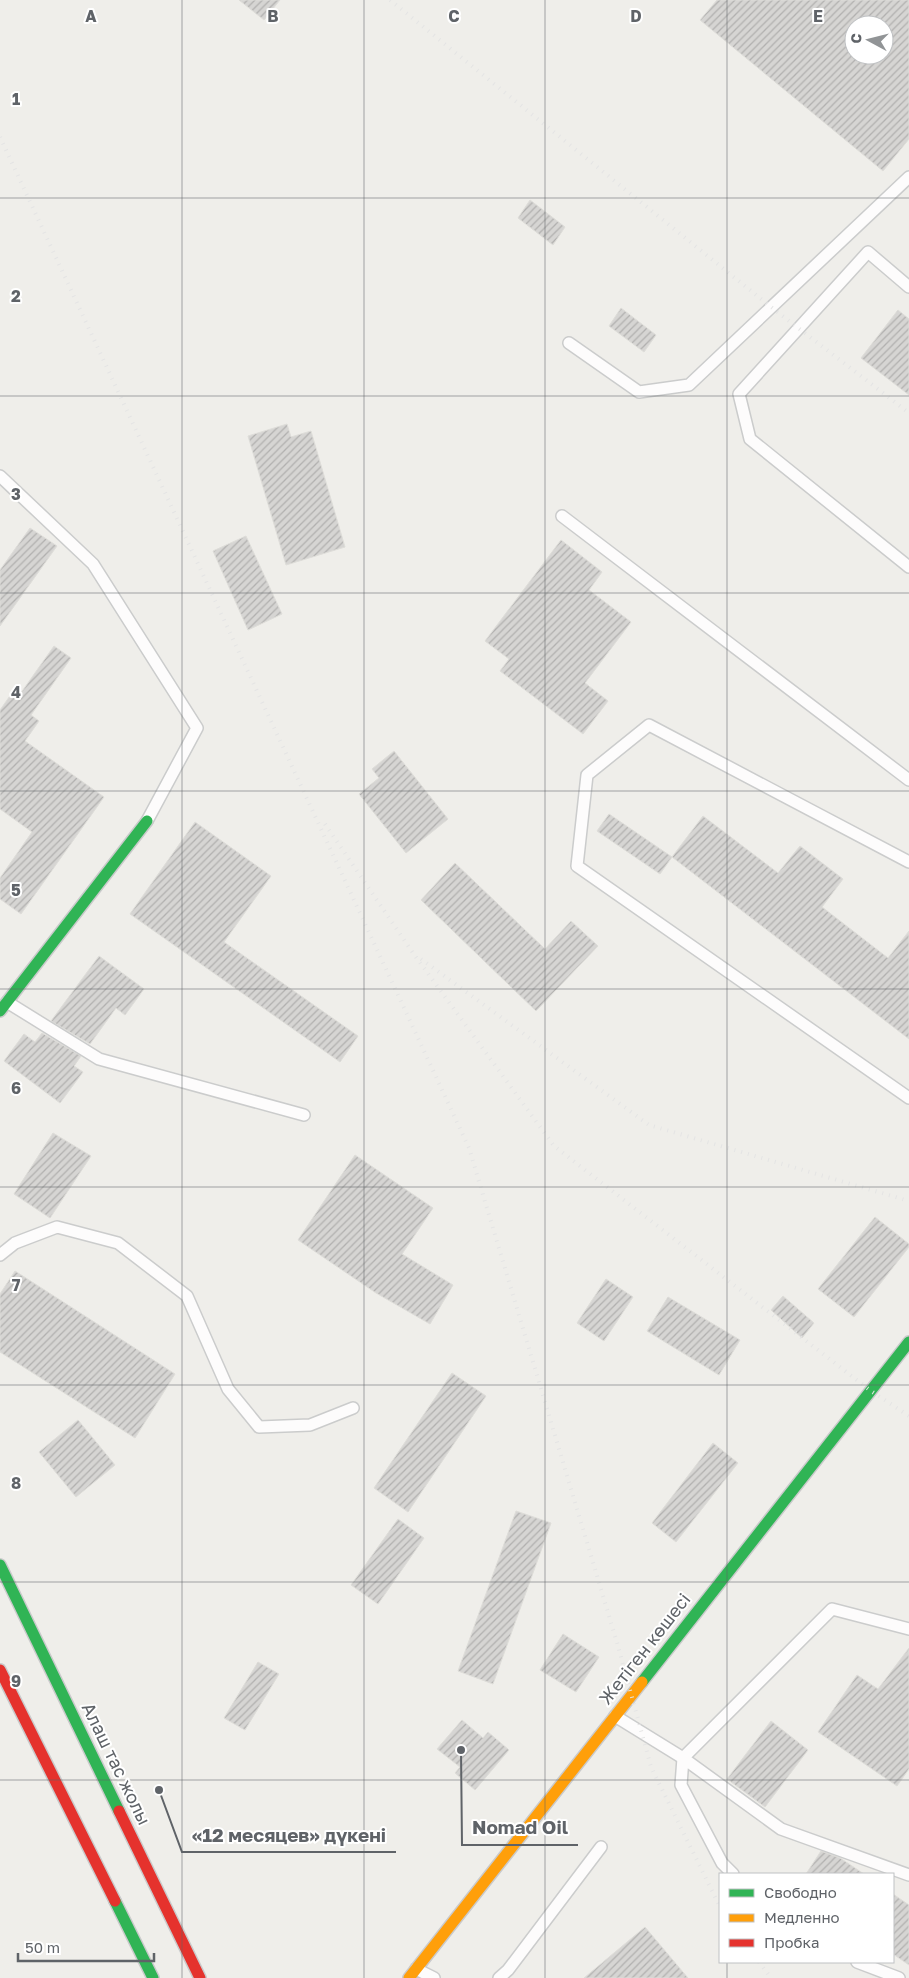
<svg xmlns="http://www.w3.org/2000/svg" width="909" height="1978" viewBox="0 0 909 1978" font-family="'Golos Text',sans-serif">
  <style>
    .building { fill: url(#building-hatch); stroke: #deddd9; fill-rule: evenodd }
    .lines { fill: none; stroke-linecap: round; stroke-linejoin: round }
    .lane-casing { stroke: #cbcccc; stroke-width: 14 }
    .fast-casing { stroke: #cacacb; stroke-width: 14 }
    .slow-casing { stroke: #cacacb; stroke-width: 14 }
    .jam-casing { stroke: #cacacb; stroke-width: 14 }
    .lane { stroke: #fdfcfc; stroke-width: 11 }
    .fast { stroke: #30b455; stroke-width: 11 }
    .slow { stroke: #ff9f0a; stroke-width: 11 }
    .jam { stroke: #e5322d; stroke-width: 11 }
    .rail { stroke: #e4e4e4; stroke-width: 4; stroke-dasharray: 1 6; stroke-linecap: butt }
    .grid { fill: none; stroke: #5f6368; stroke-width: 1; stroke-opacity: 0.55 }
    .labels { text-anchor: middle; stroke-width: 4; stroke-linejoin: round; paint-order: stroke }
    .street-label { font-size: 18px; fill: #5f6368; stroke: #fff }
    .grid-label { font-size: 16px; text-anchor: middle; font-weight: bold; fill: #5f6368; stroke: #fff; stroke-width: 4; stroke-linejoin: round; paint-order: stroke }
    .leader { fill: none; stroke: #5f6368; stroke-width: 2 }
    .callout-dot { fill: #5f6368; stroke: #fff; stroke-width: 2 }
    .callout-label { font-size: 19px; text-anchor: middle; font-weight: bold; fill: #5f6368; stroke: #fff; stroke-width: 4; stroke-linejoin: round; paint-order: stroke }
  </style>
  <defs>
    <pattern id="building-hatch" width="6" height="6" patternUnits="userSpaceOnUse" patternTransform="scale(1.25)"><rect width="6" height="6" fill="#d6d5d3"/><path d="M-1 1l2-2M0 6l6-6M5 7l2-2" fill="none" stroke="#b1b0af"/></pattern>
  </defs>
  <rect width="100%" height="100%" fill="#efeeea"/>
  <g class="building">
    <path d="M 239,0 L 280,0 L 264,20 Z"/>
    <path d="M 717,0 L 909,0 L 909,139 L 883,171 L 700,20 ZM 854,25 L 884,25 L 884,55 L 854,55 Z"/>
    <path d="M 530,200 L 565,227 L 553,245 L 518,218 Z"/>
    <path d="M 621,308 L 656,335 L 644,352 L 609,326 Z"/>
    <path d="M 898,310 L 909,319 L 909,395 L 861,358 Z"/>
    <path d="M 287,424 L 291,437 L 311,431 L 345,547 L 286,565 L 248,436 Z"/>
    <path d="M 30,528 L 57,546 L 0,626 L 0,570 Z"/>
    <path d="M 246,536 L 282,614 L 248,630 L 213,551 Z"/>
    <path d="M 561,540 L 602,572 L 589,590 L 631,622 L 585,683 L 608,701 L 583,734 L 500,671 L 509,659 L 485,641 Z"/>
    <path d="M 54,646 L 71,658 L 31,715 L 39,721 L 25,741 L 104,797 L 21,914 L 0,899 L 0,878 L 32,832 L 0,809 L 0,710 L 12,693 L 18,697 Z"/>
    <path d="M 394,751 L 448,819 L 406,853 L 359,794 L 379,778 L 372,769 Z"/>
    <path d="M 609,814 L 672,857 L 660,874 L 597,831 Z"/>
    <path d="M 703,816 L 778,873 L 800,846 L 843,879 L 822,907 L 888,958 L 909,931 L 909,1039 L 672,857 Z"/>
    <path d="M 195,822 L 271,876 L 224,942 L 358,1036 L 340,1062 L 130,914 Z"/>
    <path d="M 455,863 L 545,949 L 571,921 L 598,946 L 536,1011 L 421,900 Z"/>
    <path d="M 99,956 L 144,989 L 125,1015 L 116,1008 L 90,1044 L 51,1021 Z"/>
    <path d="M 42,1033 L 81,1056 L 74,1066 L 83,1072 L 60,1103 L 4,1061 L 24,1034 L 35,1042 Z"/>
    <path d="M 53,1133 L 91,1156 L 50,1218 L 14,1194 Z"/>
    <path d="M 355,1155 L 433,1208 L 402,1254 L 453,1285 L 430,1324 L 376,1293 L 298,1240 Z"/>
    <path d="M 875,1217 L 909,1244 L 909,1247 L 854,1317 L 818,1289 Z"/>
    <path d="M 15,1271 L 175,1374 L 135,1438 L 0,1352 L 0,1294 Z"/>
    <path d="M 606,1279 L 633,1297 L 604,1341 L 577,1323 Z"/>
    <path d="M 783,1296 L 814,1323 L 802,1338 L 771,1310 Z"/>
    <path d="M 668,1297 L 740,1340 L 719,1375 L 647,1331 Z"/>
    <path d="M 452,1373 L 486,1396 L 408,1512 L 374,1488 Z"/>
    <path d="M 78,1420 L 115,1465 L 76,1497 L 39,1452 Z"/>
    <path d="M 713,1443 L 738,1463 L 676,1542 L 652,1523 Z"/>
    <path d="M 516,1511 L 551,1523 L 493,1684 L 458,1671 Z"/>
    <path d="M 398,1519 L 424,1538 L 378,1604 L 351,1585 Z"/>
    <path d="M 563,1634 L 599,1657 L 576,1692 L 540,1670 Z"/>
    <path d="M 909,1648 L 909,1769 L 897,1786 L 818,1732 L 857,1675 L 878,1689 Z"/>
    <path d="M 258,1662 L 279,1674 L 245,1730 L 224,1718 Z"/>
    <path d="M 462,1720 L 483,1738 L 488,1732 L 509,1750 L 475,1790 L 455,1773 L 460,1767 L 437,1749 Z"/>
    <path d="M 771,1721 L 808,1750 L 765,1807 L 727,1779 Z"/>
    <path d="M 821,1851 L 840,1858 L 864,1874 L 806,1874 Z"/>
    <path d="M 893,1894 L 909,1905 L 909,1965 L 893,1954 Z"/>
    <path d="M 645,1927 L 688,1978 L 584,1978 Z"/>
  </g>
  <g class="lines">
    <g class="lane-casing">
      <g id="lane">
        <path d="M 909,287 L 868,252 L 739,394 L 750,439 L 909,567"/>
        <path d="M 569,343 L 639,392 L 689,385 L 909,177"/>
        <path d="M 0,476 L 93,564 L 197,728 L 147,821"/>
        <path d="M 562,516 L 909,780"/>
        <path d="M 909,862 L 649,725 L 587,775 L 577,866 L 909,1098"/>
        <path d="M 7,1002 L 99,1059 L 304,1115"/>
        <path d="M 0,1255 L 15,1243 L 57,1227 L 118,1243 L 187,1296 L 228,1389 L 259,1427 L 310,1425 L 353,1408"/>
        <path d="M 615,1716 L 683,1758 L 832,1609 L 909,1629"/>
        <path d="M 733,1874 L 722,1863 L 681,1785 L 683,1758 L 781,1829 L 909,1875"/>
        <path d="M 857,1962 L 899,1978"/>
        <path d="M 416,1969 L 434,1978"/>
        <path d="M 499,1978 L 508,1970 L 601,1847"/>
      </g>
    </g>
    <g class="fast-casing">
      <g id="fast">
        <path d="M 0,1011 L 147,821"/>
        <path d="M 0,1565 L 119,1811"/>
        <path d="M 642,1682 L 909,1342"/>
        <path d="M 115,1901 L 153,1978"/>
      </g>
    </g>
    <g class="slow-casing">
      <path id="slow" d="M 409,1978 L 642,1682"/>
    </g>
    <g class="jam-casing">
      <g id="jam">
        <path d="M 0,1670 L 115,1901"/>
        <path d="M 119,1811 L 200,1978"/>
      </g>
    </g>
    <use href="#lane" class="lane"/>
    <use href="#fast" class="fast"/>
    <use href="#slow" class="slow"/>
    <use href="#jam" class="jam"/>
    <g class="rail">
      <path d="M 390,0 L 771,307 L 909,413"/>
      <path d="M 0,137 L 469,1148 L 618,1646 L 651,1767 L 720,1907"/>
      <path d="M 325,824 L 413,953 L 554,1146 L 871,1391 L 909,1416"/>
      <path d="M 421,959 L 649,1125 L 909,1201"/>
      <path d="M 759,1962 L 771,1978"/>
    </g>
  </g>
  <path class="grid" d="M 182,0 L 182,1978M 364,0 L 364,1978M 545,0 L 545,1978M 727,0 L 727,1874M 0,198 L 909,198M 0,396 L 909,396M 0,593 L 909,593M 0,791 L 909,791M 0,989 L 909,989M 0,1187 L 909,1187M 0,1385 L 909,1385M 0,1582 L 909,1582M 0,1780 L 909,1780M 727,1962 L 727,1978"/>
  <g class="labels">
    <g class="street-label">
      <text transform="translate(645 1649) rotate(-52)" y="6">Жетіген көшесі</text>
      <text transform="translate(116 1764) rotate(64)" y="6">Алаш тас жолы</text>
    </g>
  </g>
  <g class="grid-label">
    <text x="91" y="22">A</text>
    <text x="273" y="22">B</text>
    <text x="454" y="22">C</text>
    <text x="636" y="22">D</text>
    <text x="818" y="22">E</text>
    <text x="16" y="105">1</text>
    <text x="16" y="302">2</text>
    <text x="16" y="500">3</text>
    <text x="16" y="698">4</text>
    <text x="16" y="896">5</text>
    <text x="16" y="1094">6</text>
    <text x="16" y="1291">7</text>
    <text x="16" y="1489">8</text>
    <text x="16" y="1687">9</text>
  </g>
  <path class="leader" d="M461 1750L462 1845H578M159 1790L182 1852H396"/>
  <g class="callout-dot">
    <circle cx="461" cy="1750" r="5"/>
    <circle cx="159" cy="1790" r="5"/>
  </g>
  <g class="callout-label">
    <text x="520" y="1834">Nomad Oil</text>
    <text x="289" y="1842">«12 месяцев» дүкені</text>
  </g>
  <rect x="719" y="1873" width="175" height="90" fill="#ffffff" stroke="#bfc1c3"/>
  <rect x="729" y="1889" width="25" height="8" fill="#30b455" stroke="#bfc1c3"/>
  <text x="764" y="1898" font-size="15" fill="#5f6368">Свободно</text>
  <rect x="729" y="1914" width="25" height="8" fill="#ff9f0a" stroke="#bfc1c3"/>
  <text x="764" y="1923" font-size="15" fill="#5f6368">Медленно</text>
  <rect x="729" y="1939" width="25" height="8" fill="#e5322d" stroke="#bfc1c3"/>
  <text x="764" y="1948" font-size="15" fill="#5f6368">Пробка</text>
  <g transform="translate(869 40) rotate(277)"><circle r="24" fill="#ffffff" stroke="#bfc1c3"/>
  <path d="M0-4L9 19L0 12L-9 19Z" fill="#919496"/>
  <text y="-8" font-size="14" font-weight="bold" text-anchor="middle" fill="#5f6368">С</text>
  </g>
  <path d="M18 1953v8h136v-8" fill="none" stroke="#5f6368" stroke-width="2.5"/>
  <text x="25" y="1953" font-size="15" fill="#5f6368" stroke="#ffffff" stroke-width="4" paint-order="stroke">50 m</text>
</svg>
